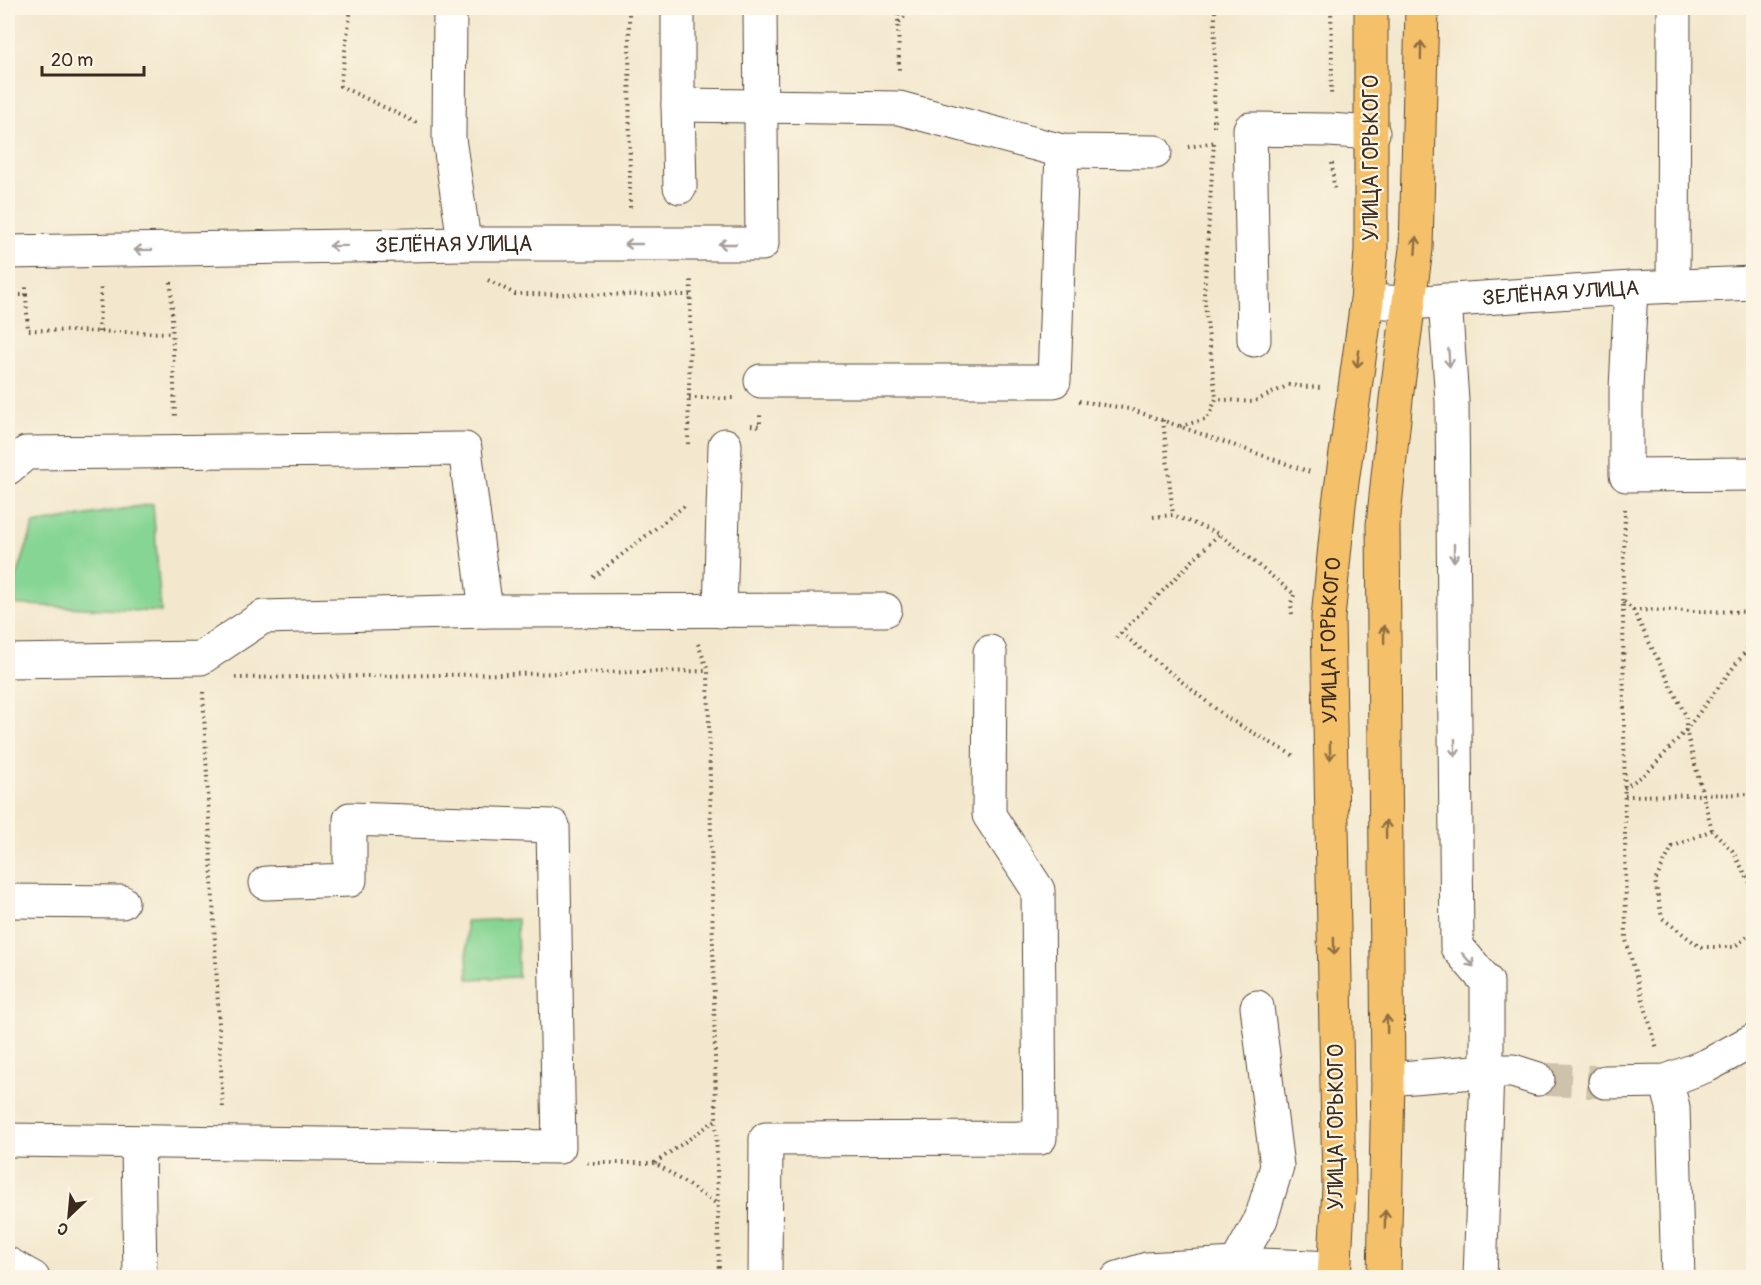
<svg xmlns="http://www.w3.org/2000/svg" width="1761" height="1285" viewBox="0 0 1761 1285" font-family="Pangolin,sans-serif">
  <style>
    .green { fill: #87d594; stroke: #618059; stroke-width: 1.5 }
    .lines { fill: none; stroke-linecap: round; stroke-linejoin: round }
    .minor-tunnel { stroke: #cec2aa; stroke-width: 33; stroke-dasharray: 33 16; stroke-linecap: butt }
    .minor-casing { stroke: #574638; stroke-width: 35 }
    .major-casing { stroke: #574638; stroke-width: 35 }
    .path { stroke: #574638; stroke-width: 4; stroke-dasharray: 1.5 4.5; stroke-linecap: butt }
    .minor { stroke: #fff; stroke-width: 33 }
    .major { stroke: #f4c16a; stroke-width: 33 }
    .oneway { stroke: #8e6e40 }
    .oneway2 { stroke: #a79f9a }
    .labels { text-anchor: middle; stroke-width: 4.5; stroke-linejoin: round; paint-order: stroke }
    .street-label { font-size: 21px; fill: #3b2a1e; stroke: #fcf5e5 }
  </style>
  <rect width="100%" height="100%" fill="#fcf5e5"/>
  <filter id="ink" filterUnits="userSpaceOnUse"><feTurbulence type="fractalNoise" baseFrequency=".0167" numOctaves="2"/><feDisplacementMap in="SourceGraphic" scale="12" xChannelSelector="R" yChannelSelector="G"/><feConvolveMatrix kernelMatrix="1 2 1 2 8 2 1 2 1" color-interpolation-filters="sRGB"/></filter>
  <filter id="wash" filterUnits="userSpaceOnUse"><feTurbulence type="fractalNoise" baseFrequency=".008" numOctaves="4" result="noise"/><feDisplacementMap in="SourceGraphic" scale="24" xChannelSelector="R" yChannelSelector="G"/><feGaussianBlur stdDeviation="1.35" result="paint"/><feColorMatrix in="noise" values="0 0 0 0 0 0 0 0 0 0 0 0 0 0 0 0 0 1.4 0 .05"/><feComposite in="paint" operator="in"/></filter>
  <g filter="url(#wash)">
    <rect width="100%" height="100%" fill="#f3e8cd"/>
    <g class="green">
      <path d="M 153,504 L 161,612 L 8,604 L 34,524 Z"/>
      <path d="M 517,919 L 518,977 L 468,979 L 466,921 Z"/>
    </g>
  </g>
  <g filter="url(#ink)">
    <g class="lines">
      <path class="minor-tunnel" d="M 1538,1079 L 1605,1082"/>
      <g class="minor-casing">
        <g id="minor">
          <path d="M 450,8 L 449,139 L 462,227 L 463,244"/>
          <path d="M 678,8 L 678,105 L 899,108 L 1062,151 L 1155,152"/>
          <path d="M 678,105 L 680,187"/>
          <path id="s1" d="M 8,252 L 463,244 L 762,244 L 760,8"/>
          <path d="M 1673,287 L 1674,8"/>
          <path d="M 1631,288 L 1626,388 L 1626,475 L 1754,474"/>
          <path id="s2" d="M 1367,301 L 1408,303 L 1631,288 L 1754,283"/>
          <path d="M 1254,340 L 1250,129 L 1329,130 L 1373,133"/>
          <path d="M 761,381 L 1054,381 L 1062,151"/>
          <path d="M 8,468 L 26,453 L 465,449 L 486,611"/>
          <path d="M 720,611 L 725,445"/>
          <path d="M 8,661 L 201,658 L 263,617 L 486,611 L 885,610"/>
          <path d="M 8,901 L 122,902"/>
          <path d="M 1388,1079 L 1487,1071 L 1487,982 L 1457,947 L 1452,401 L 1445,300"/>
          <path d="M 1666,1081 L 1673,1107 L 1678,1278"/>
          <path d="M 1605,1082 L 1666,1081 L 1708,1065 L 1754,1040"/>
          <path d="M 8,1140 L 559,1147 L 553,826 L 350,819 L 350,880 L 266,883"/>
          <path d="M 138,1143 L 140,1278"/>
          <path d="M 8,1264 L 33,1278"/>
          <path d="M 1236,1264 L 1261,1219 L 1277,1166 L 1257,1007"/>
          <path d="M 765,1278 L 766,1139 L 1040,1138 L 1038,890 L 989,815 L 990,652"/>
          <path d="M 1118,1278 L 1147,1269 L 1236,1264 L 1334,1268"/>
          <path d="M 1480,1278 L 1487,1071 L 1513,1071 L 1538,1079"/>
        </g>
      </g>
      <g class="major-casing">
        <g id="major">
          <path id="s3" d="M 1334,1278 L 1339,1188 L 1328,618 L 1339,504 L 1367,301 L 1371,250 L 1371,8"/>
          <path d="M 1384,1278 L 1388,1079 L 1383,525 L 1396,399 L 1416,249 L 1422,8"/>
        </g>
      </g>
      <g class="path">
        <path d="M 351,8 L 340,86 L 417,123"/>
        <path d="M 629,8 L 630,209"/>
        <path d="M 898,8 L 899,74"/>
        <path d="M 1331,8 L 1332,66 L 1331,96"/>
        <path d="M 899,22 L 913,8"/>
        <path d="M 1214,127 L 1215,8"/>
        <path d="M 1214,143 L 1204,295 L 1216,399"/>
        <path d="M 1188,147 L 1216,142"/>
        <path d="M 1332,163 L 1334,189"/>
        <path d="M 488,280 L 515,294 L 691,295"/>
        <path d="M 171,282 L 175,418"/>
        <path d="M 8,295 L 26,295 L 26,283"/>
        <path d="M 26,295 L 28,330 L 173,333"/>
        <path d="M 99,332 L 101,284"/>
        <path d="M 689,398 L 733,398"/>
        <path d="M 1079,401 L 1130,409 L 1310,472"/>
        <path d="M 1163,420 L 1173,515"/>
        <path d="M 751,425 L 760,426 L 760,415"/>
        <path d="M 1180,426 L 1207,419 L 1216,399 L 1253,402 L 1289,385 L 1320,388"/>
        <path d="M 688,444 L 691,277"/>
        <path d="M 1625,509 L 1623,612 L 1626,940 L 1657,1049"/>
        <path d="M 1153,517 L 1173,515 L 1219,534 L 1294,594"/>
        <path d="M 593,577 L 687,504"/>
        <path d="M 1624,602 L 1633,610 L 1686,716 L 1686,730 L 1712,830 L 1732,850 L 1754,890"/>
        <path d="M 1633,610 L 1754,612"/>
        <path d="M 1292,614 L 1291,603 L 1294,595"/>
        <path d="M 1121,633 L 1227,718 L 1296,757"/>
        <path d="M 1116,638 L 1219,534"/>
        <path d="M 698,644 L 708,671 L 719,1278"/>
        <path d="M 235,678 L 708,671"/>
        <path d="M 203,692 L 223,1110"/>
        <path d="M 1624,788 L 1647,773 L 1686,730 L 1754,640"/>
        <path d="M 1625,796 L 1754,794"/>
        <path d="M 1712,830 L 1672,847 L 1655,881 L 1662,918 L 1700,947 L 1734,947 L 1754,931"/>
        <path d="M 587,1163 L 655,1163 L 717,1204"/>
        <path d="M 655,1163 L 716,1120"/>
      </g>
      <use href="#minor" class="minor"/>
      <use href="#major" class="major"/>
    </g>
    <defs><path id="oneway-shaft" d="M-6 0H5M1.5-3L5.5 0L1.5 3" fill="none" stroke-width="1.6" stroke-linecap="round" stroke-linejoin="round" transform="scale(1.5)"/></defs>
    <g class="oneway">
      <use href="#oneway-shaft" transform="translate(1421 50) rotate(-89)"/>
      <use href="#oneway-shaft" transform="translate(1416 245) rotate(-86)"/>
      <use href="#oneway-shaft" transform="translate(1358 359) rotate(98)"/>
      <use href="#oneway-shaft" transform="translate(1384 634) rotate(-91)"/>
      <use href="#oneway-shaft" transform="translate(1330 751) rotate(89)"/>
      <use href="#oneway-shaft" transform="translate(1386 829) rotate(-91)"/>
      <use href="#oneway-shaft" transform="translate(1334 946) rotate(89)"/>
      <use href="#oneway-shaft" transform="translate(1387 1024) rotate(-91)"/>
      <use href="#oneway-shaft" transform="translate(1385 1219) rotate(-89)"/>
    </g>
    <g class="oneway2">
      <use href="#oneway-shaft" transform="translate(633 244) rotate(180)"/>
      <use href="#oneway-shaft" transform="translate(727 244) rotate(-180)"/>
      <use href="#oneway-shaft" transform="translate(338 246) rotate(179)"/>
      <use href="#oneway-shaft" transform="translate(143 250) rotate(179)"/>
      <use href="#oneway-shaft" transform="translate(1449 358) rotate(86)"/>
      <use href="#oneway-shaft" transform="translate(1454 553) rotate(90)"/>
      <use href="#oneway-shaft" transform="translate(1455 748) rotate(90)"/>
      <use href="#oneway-shaft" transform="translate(1468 960) rotate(49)"/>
    </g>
  </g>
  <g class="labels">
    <g class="street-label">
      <text transform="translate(1371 158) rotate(-90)" y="7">УЛИЦА ГОРЬКОГО</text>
      <text dy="7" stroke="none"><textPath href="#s1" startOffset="446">ЗЕЛЁНАЯ УЛИЦА</textPath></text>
      <text dy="7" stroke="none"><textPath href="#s2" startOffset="194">ЗЕЛЁНАЯ УЛИЦА</textPath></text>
      <text dy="7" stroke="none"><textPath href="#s3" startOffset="638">УЛИЦА ГОРЬКОГО</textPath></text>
      <text transform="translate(1336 1127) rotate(-90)" y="7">УЛИЦА ГОРЬКОГО</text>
    </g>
  </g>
  <rect width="1761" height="1285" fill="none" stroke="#fcf5e5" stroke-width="30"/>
  <g transform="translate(69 1216) rotate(206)" stroke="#fcf5e5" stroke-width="4.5" paint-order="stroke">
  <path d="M0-4.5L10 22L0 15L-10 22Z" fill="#3b2a1e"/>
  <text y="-9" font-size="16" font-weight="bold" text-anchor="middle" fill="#3b2a1e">С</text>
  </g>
  <path d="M42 66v9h102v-9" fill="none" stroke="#3b2a1e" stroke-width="3"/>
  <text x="51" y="66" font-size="18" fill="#3b2a1e" stroke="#fcf5e5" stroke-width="4.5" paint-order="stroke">20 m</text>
</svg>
